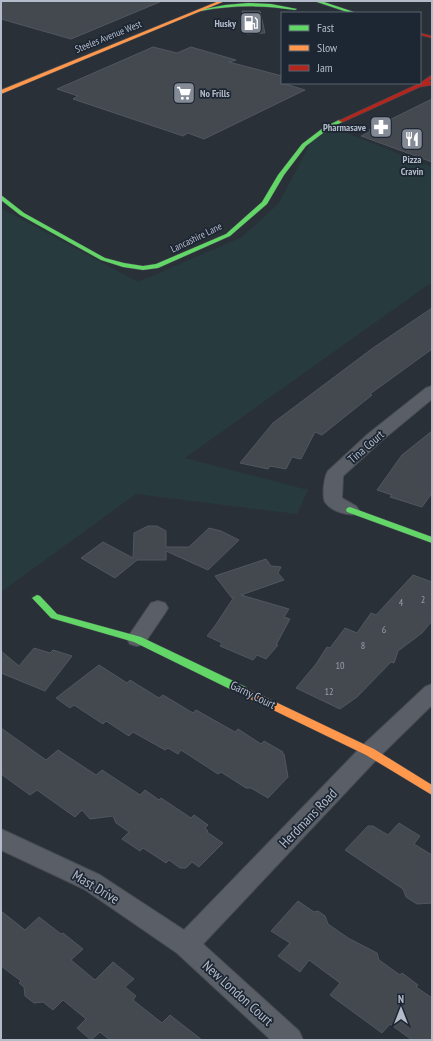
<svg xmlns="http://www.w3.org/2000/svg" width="433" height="1041" viewBox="0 0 433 1041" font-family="'PT Sans Narrow',sans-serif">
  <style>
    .green { fill: #273a3e }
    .building { fill: #444950; stroke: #52575f }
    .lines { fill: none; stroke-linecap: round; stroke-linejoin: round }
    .street-casing { stroke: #484c53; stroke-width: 2 }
    .fast-casing { stroke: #484c53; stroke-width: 1 }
    .slow-casing { stroke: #484c53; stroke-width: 1 }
    .jam-casing { stroke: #484c53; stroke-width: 1 }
    .street { fill: #5a5e66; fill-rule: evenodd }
    .fast { fill: #63d668; fill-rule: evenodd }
    .slow { fill: #ff974d; fill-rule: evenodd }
    .jam { fill: #b3261e; fill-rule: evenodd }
    .labels { text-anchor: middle; stroke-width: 3.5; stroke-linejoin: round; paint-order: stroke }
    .far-poi-label { font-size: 10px; font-weight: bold; fill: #b4bcc9; stroke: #1d2633; text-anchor: end }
    .far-street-label { font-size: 10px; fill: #b4bcc9; stroke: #1d2633 }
    .number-label { font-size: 10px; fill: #989fab }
    .street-label { font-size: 12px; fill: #b4bcc9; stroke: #1d2633 }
    .near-street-label { font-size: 14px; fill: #b4bcc9; stroke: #1d2633 }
  </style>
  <rect width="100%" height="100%" fill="#2a3038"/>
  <path class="green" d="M 332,127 L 432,167 L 432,282 L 185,458 L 308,490 L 297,514 L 136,494 L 1,592 L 1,208 L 138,282 L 242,237 L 279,203 L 311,142 Z"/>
  <g class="building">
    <path d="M 1,1 L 162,1 L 71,39 L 1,19 Z"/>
    <path d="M 242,11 L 260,11 L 265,33 L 247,34 Z"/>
    <path d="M 153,47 L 177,53 L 191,47 L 236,60 L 229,62 L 282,76 L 282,83 L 305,90 L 204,139 L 188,133 L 183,136 L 73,99 L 78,96 L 57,89 Z"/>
    <path d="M 432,99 L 432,162 L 361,136 L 371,131 L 369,130 Z"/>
    <path d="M 432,308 L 432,349 L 370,394 L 372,395 L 322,435 L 315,432 L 301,459 L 292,457 L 286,469 L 270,466 L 268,469 L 240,463 L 273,423 L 373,348 Z"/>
    <path d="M 432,431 L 432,493 L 422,507 L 390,497 L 392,495 L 377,490 L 402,455 Z"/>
    <path d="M 148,526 L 157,526 L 166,531 L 166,547 L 189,547 L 209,528 L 221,531 L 239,540 L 208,570 L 166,551 L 166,560 L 137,560 L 115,578 L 81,558 L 103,542 L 133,558 L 134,533 Z"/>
    <path d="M 266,559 L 271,566 L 281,567 L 278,573 L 284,580 L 241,595 L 289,609 L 284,617 L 290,619 L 276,645 L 278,645 L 266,659 L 257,655 L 253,660 L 220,646 L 222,643 L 207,636 L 215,626 L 234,597 L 232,598 L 215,576 Z"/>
    <path d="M 413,575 L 432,582 L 432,621 L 422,633 L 398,651 L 394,663 L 391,662 L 357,697 L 340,709 L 296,688 L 316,664 L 327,647 L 330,648 L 345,628 L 357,633 L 371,613 L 376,615 Z"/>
    <path d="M 34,648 L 50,653 L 53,650 L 72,656 L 45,691 L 1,673 L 1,651 L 19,666 Z"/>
    <path d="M 99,665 L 127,683 L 130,680 L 159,698 L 163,695 L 193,713 L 196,710 L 235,732 L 238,729 L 261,744 L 264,741 L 283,752 L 282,753 L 284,754 L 288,777 L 268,798 L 251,788 L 246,788 L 221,772 L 218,774 L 181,750 L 178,754 L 168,748 L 165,750 L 133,732 L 129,736 L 106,721 L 103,724 L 74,705 L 70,708 L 56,698 Z"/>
    <path d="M 1,728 L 46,760 L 58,750 L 96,775 L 102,770 L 140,795 L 145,790 L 159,800 L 161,798 L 191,818 L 194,815 L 208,825 L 205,828 L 208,831 L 207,832 L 223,843 L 199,867 L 192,862 L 186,868 L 180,868 L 169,860 L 166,863 L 143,848 L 140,851 L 122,839 L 129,832 L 116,823 L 113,816 L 90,819 L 82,810 L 75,817 L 37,790 L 30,795 L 1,774 Z"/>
    <path d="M 399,823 L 420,836 L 414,844 L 432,855 L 432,903 L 417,904 L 406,897 L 403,889 L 345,850 L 368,826 L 373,826 L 388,835 Z"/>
    <path d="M 298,901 L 314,912 L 318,911 L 325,916 L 328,924 L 348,938 L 377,953 L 379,960 L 400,975 L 402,973 L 418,985 L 416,987 L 432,998 L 432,1040 L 412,1040 L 390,1024 L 382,1033 L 330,995 L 340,983 L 309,960 L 300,972 L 278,956 L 290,943 L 271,931 Z"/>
    <path d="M 1,911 L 25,930 L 39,917 L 61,934 L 63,933 L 83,949 L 71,960 L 95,980 L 113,962 L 134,979 L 125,987 L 136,996 L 133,1000 L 162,1023 L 170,1015 L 202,1040 L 110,1040 L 100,1032 L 91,1040 L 77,1028 L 86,1019 L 63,1000 L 53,1010 L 43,1002 L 34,1003 L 25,996 L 24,987 L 19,983 L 21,981 L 1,966 Z"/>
  </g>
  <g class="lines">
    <g class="street-casing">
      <g id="street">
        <path d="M 432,386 L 432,399 L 380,442 L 343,476 L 342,498 L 356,506 L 359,510 L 356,514 C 347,516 331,511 325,502 C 322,496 324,477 328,471 L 368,434 L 426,388 Z"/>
        <path d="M 158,601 L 165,603 L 168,608 L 165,613 L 144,644 L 137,646 L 130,644 L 127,639 L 130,634 L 151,603 Z"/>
        <path d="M 432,684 L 432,705 L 378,758 L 203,944 L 299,1031 L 303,1040 L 271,1040 L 177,953 L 84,889 L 1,850 L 1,829 L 100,875 L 184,930 L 362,746 L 425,687 Z"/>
      </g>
    </g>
    <g class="fast-casing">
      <g id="fast">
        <path d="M 314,1 L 321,1 L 357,13 L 350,13 Z"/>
        <path d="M 248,3 L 271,4 L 297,9 L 295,10 C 263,5 233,5 201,11 L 199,10 L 225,5 Z"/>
        <path d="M 339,120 L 344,121 L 327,130 L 306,146 L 284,175 L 267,204 L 230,236 L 158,268 L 143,270 L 123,267 L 101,260 L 20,215 L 1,200 L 1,195 L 24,213 L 105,258 L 124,263 L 143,266 L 156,264 L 226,234 L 262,202 L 278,175 L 302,144 L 323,128 Z"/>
        <path d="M 350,507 L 432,537 L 432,543 L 347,512 L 346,510 L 347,508 Z"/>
        <path d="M 37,595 L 40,596 L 57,614 L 141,637 L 246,687 L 247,690 L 246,693 L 238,693 L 134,642 L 51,618 L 32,598 Z"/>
      </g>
    </g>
    <g class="slow-casing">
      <g id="slow">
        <path d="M 219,1 L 225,1 L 1,94 L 1,90 Z"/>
        <path d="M 242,686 L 374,749 L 432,785 L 432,795 L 366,755 L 238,693 L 237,690 L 238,687 Z"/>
      </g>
    </g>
    <g class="jam-casing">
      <g id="jam">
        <path d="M 420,33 L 432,36 L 432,38 L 420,35 Z"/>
        <path d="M 432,75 L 432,79 L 427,82 L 432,81 L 432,85 L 420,87 L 343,122 L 338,121 L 420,83 Z"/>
      </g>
    </g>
    <use href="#street" class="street"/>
    <use href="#fast" class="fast"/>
    <use href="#slow" class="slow"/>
    <use href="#jam" class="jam"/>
  </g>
  <defs>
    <g id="fuel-square" transform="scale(1.15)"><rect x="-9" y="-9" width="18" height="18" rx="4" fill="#848b96" stroke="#1d2633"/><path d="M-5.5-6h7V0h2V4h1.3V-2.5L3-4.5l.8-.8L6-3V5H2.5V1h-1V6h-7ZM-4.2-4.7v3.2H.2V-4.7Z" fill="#fff"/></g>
    <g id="supermarket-square" transform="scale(1.15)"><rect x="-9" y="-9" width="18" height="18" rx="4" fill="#848b96" stroke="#1d2633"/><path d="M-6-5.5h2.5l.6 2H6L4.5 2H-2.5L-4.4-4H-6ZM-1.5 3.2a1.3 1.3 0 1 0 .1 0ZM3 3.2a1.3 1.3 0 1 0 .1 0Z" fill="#fff"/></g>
    <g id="pharmacy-square" transform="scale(1.15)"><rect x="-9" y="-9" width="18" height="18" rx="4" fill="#848b96" stroke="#1d2633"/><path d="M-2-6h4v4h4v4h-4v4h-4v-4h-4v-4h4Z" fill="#fff"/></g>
    <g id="restaurant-square" transform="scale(1.15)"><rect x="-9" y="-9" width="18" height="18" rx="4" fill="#848b96" stroke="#1d2633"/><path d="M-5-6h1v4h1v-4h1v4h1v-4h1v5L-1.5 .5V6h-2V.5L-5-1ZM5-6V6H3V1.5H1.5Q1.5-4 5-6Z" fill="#fff"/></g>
  </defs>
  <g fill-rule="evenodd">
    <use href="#fuel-square" x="251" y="23"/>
    <use href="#supermarket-square" x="184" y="93"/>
    <use href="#pharmacy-square" x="381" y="127"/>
    <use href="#restaurant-square" x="412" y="139"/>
  </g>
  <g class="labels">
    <g class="far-poi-label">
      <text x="236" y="27">Husky</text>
      <text x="200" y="97" text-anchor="start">No Frills</text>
      <text x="366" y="131">Pharmasave</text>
      <text x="412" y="163" text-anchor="middle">Pizza<tspan x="412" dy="12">Cravin</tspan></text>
    </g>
    <g class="far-street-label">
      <text transform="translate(108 36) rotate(-22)" y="4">Steeles Avenue West</text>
      <text transform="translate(196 237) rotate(-26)" y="4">Lancashire Lane</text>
    </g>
    <g class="number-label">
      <text x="423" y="603">2</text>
      <text x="401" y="606">4</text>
      <text x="384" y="633">6</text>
      <text x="363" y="649">8</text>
      <text x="340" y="669">10</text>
      <text x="329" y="695">12</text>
    </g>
    <g class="street-label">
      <text transform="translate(366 447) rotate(-41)" y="4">Tina Court</text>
      <text transform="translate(253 695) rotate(26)" y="4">Garny Court</text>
    </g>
    <g class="near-street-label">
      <text transform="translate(308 818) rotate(-46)" y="5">Herdmans Road</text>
      <text transform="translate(96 887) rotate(31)" y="5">Mast Drive</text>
      <text transform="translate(238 993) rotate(42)" y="5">New London Court</text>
    </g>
  </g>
  <rect width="433" height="1041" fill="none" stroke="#b4bcc9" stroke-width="4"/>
  <rect x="281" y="12" width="140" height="72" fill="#1d2633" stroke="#59626f"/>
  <rect x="289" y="25" width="20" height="6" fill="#63d668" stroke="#59626f"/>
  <text x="317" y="32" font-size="12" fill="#b4bcc9">Fast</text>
  <rect x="289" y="45" width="20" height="6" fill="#ff974d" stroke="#59626f"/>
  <text x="317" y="52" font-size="12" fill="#b4bcc9">Slow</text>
  <rect x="289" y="65" width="20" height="6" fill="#b3261e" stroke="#59626f"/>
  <text x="317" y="72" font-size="12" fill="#b4bcc9">Jam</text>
  <g transform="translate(401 1009)" stroke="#1d2633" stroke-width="3" paint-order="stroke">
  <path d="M0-3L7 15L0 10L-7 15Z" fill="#b4bcc9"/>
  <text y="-6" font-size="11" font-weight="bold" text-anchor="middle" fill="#b4bcc9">N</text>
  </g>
</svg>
